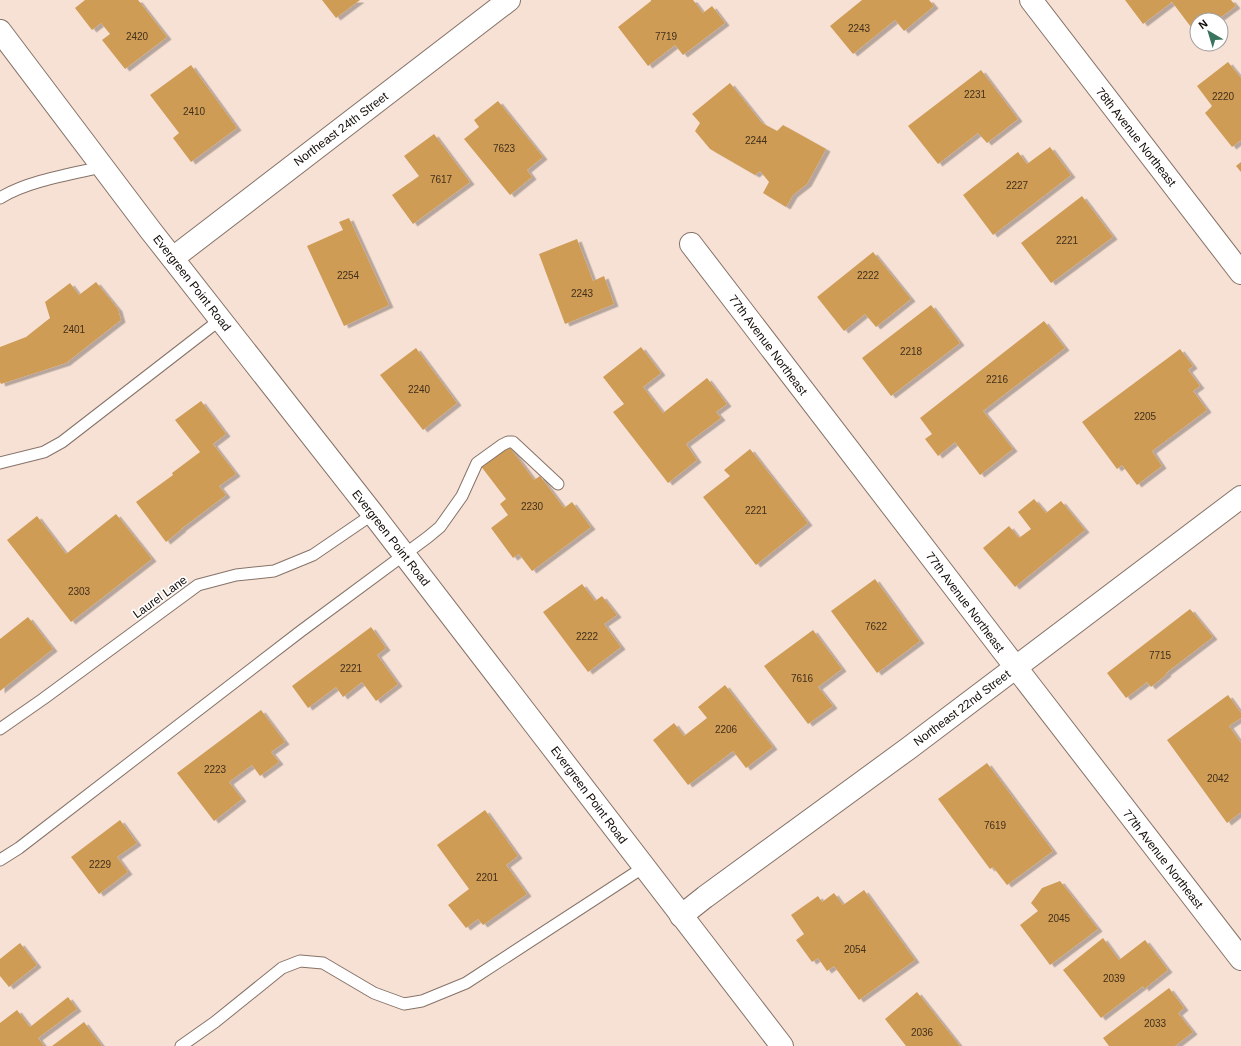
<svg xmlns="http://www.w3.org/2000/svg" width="1241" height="1046" viewBox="0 0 1241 1046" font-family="Helvetica,sans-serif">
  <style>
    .building { fill: #cf9c56; filter: url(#shadow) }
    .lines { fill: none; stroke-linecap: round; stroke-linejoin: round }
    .service-casing { stroke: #867368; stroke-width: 13 }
    .minor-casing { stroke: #867368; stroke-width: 24 }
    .tertiary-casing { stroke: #867368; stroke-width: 24 }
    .secondary-casing { stroke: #867368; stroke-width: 24 }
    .service { stroke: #fff; stroke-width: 11 }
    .minor { stroke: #fff; stroke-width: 22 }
    .tertiary { stroke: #fff; stroke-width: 22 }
    .secondary { stroke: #fff; stroke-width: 22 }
    .labels { text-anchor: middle; stroke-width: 3.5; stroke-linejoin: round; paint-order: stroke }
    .number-label { font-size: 10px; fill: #412f1b }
    .street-label { font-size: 12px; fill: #120b07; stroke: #fff }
  </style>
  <defs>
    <filter id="shadow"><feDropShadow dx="4.5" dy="2.5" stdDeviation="0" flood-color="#0004"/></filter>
  </defs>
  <rect width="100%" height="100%" fill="#f7e1d5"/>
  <g class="building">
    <path d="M 85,0 L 138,0 L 167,37 L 125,69 L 102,40 L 110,34 L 101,23 L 92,30 L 75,8 Z"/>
    <path d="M 322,0 L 360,0 L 336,18 Z"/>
    <path d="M 651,0 L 693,0 L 703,13 L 712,6 L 725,23 L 683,55 L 675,45 L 648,66 L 618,27 L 651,1 Z"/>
    <path d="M 862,0 L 929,0 L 934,6 L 904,31 L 895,20 L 853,54 L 830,26 Z"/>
    <path d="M 1125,0 L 1231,0 L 1236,6 L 1217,20 L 1197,20 L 1197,35 L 1172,2 L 1143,24 Z"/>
    <path d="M 1228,62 L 1241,78 L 1241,140 L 1232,147 L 1205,113 L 1212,106 L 1197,86 Z"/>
    <path d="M 191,65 L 237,128 L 191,162 L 173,138 L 179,133 L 150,95 Z"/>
    <path d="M 981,70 L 1018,119 L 987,143 L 978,133 L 938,164 L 908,126 Z"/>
    <path d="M 730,83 L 762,123 L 777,131 L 783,125 L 826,149 L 807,184 L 793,195 L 786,207 L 763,193 L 769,182 L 760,171 L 755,175 L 710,149 L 695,131 L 700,123 L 692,114 Z"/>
    <path d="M 498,101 L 543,157 L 527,170 L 532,177 L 510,195 L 464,139 L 479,127 L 474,120 Z"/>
    <path d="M 434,134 L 470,182 L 413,224 L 392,195 L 419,176 L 404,156 Z"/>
    <path d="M 1050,147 L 1071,175 L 993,235 L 963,195 L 1018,152 L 1027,164 Z"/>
    <path d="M 1241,162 L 1241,172 L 1236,166 Z"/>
    <path d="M 1082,196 L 1113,237 L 1051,283 L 1021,243 Z"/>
    <path d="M 349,218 L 389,305 L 344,326 L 307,246 L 343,230 L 339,222 Z"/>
    <path d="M 577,239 L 593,281 L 604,276 L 614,304 L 565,324 L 539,254 Z"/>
    <path d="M 873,252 L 911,299 L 876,327 L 865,314 L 844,331 L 817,297 Z"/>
    <path d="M 96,282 L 118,309 L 121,320 L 66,363 L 1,384 L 0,382 L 0,347 L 26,337 L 50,318 L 45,302 L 70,283 L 79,295 Z"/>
    <path d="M 931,305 L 960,343 L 891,396 L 862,358 Z"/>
    <path d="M 1044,321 L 1065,348 L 983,411 L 1013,449 L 980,475 L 955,442 L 938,456 L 925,439 L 932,434 L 920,418 Z"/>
    <path d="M 641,347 L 661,373 L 643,387 L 663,413 L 707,378 L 727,404 L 716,412 L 721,418 L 686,444 L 697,460 L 668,483 L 613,412 L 624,404 L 603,377 Z"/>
    <path d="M 416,348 L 457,403 L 423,430 L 380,375 Z"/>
    <path d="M 1180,349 L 1193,366 L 1188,370 L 1200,386 L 1193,391 L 1207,410 L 1152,451 L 1162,466 L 1137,485 L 1122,465 L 1117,469 L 1082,422 Z"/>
    <path d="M 201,401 L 226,434 L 213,444 L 236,474 L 219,486 L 226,495 L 181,529 L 182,529 L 166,542 L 136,502 L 173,475 L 172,473 L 200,452 L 175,420 Z"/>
    <path d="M 508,445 L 534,480 L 540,476 L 564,508 L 572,502 L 591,527 L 532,571 L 519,554 L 513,558 L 491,528 L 508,515 L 500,504 L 506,499 L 480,465 Z"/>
    <path d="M 750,449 L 808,523 L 756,565 L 703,497 L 730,476 L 724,470 Z"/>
    <path d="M 1034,499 L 1046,513 L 1061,501 L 1085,530 L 1015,587 L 983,548 L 1009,526 L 1019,538 L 1031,529 L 1018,512 Z"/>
    <path d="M 116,514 L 152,559 L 71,622 L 7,540 L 37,516 L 66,554 Z"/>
    <path d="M 875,579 L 920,641 L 877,673 L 831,611 Z"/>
    <path d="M 582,584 L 595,601 L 602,596 L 617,615 L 604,624 L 621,647 L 588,672 L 543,612 Z"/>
    <path d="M 1190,609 L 1213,637 L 1166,673 L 1167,674 L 1151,687 L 1147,682 L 1126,698 L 1107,673 Z"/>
    <path d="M 28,617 L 53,649 L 0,691 L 0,639 Z"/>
    <path d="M 371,627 L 386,648 L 377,655 L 398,684 L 376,701 L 362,682 L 343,697 L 336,687 L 308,708 L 292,686 Z"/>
    <path d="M 813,630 L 842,669 L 818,687 L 833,706 L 808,724 L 764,666 Z"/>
    <path d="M 725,685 L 773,747 L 746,768 L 733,751 L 688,785 L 653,740 L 674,723 L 684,736 L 707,718 L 698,707 Z"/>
    <path d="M 1228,695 L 1241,713 L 1241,718 L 1229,726 L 1241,743 L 1241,812 L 1227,823 L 1167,740 Z"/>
    <path d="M 261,710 L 285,742 L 271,752 L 279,762 L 260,776 L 252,765 L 229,782 L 242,799 L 214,821 L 177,773 Z"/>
    <path d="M 987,763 L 1053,851 L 1007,885 L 993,867 L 990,869 L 938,799 Z"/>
    <path d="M 485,810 L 518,856 L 506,865 L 527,894 L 483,925 L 478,919 L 466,928 L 448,905 L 469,889 L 437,845 Z"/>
    <path d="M 120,820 L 137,843 L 117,857 L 128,872 L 99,894 L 71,857 Z"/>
    <path d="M 1060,881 L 1098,929 L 1050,965 L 1020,925 L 1038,911 L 1031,903 L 1042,888 Z"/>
    <path d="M 864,890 L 915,960 L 859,1000 L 834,966 L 827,971 L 818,958 L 812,962 L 796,940 L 804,934 L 791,915 L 818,896 L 822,902 L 834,893 L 843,905 Z"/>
    <path d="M 1103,938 L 1119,960 L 1145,940 L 1168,970 L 1144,989 L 1143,986 L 1101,1018 L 1063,970 Z"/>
    <path d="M 20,943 L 37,965 L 9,987 L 0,976 L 0,959 Z"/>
    <path d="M 1169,988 L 1184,1008 L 1178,1013 L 1193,1032 L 1175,1046 L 1109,1046 L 1103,1038 Z"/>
    <path d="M 917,992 L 960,1046 L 906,1046 L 885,1019 Z"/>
    <path d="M 68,997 L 77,1009 L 38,1038 L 44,1046 L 0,1046 L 0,1023 L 17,1010 L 30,1027 Z"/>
    <path d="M 84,1022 L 102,1046 L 52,1046 Z"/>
  </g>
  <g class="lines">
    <g class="service-casing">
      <g id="service">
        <path d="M 0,198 C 27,181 71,174 102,167"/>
        <path d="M 0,463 L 44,452 L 62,442 L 221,319"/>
        <path d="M 0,729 L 43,699 L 198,585 L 236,575 L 274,571 L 313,555 L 373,514"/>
        <path d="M 0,860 L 19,848 L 301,631 L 428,537 L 440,527 L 462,496 L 477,463 L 502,445 L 508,442 L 513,442 L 558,484"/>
        <path d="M 181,1046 L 215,1022 L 282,968 L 300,961 L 323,963 L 374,993 L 404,1004 L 422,1001 L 466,983 L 644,867"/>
      </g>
    </g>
    <g class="minor-casing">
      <g id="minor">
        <path d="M 1031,0 L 1241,273"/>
        <path d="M 691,244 L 1004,652 L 1241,959"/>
        <path d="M 681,916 L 705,897 L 909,748 L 1241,497"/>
      </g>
    </g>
    <g class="tertiary-casing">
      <path id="tertiary" d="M 0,31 L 151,231 L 373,514 L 782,1046"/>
    </g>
    <g class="secondary-casing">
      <path id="secondary" d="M 173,258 L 509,0"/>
    </g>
    <use href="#service" class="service"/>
    <use href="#minor" class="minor"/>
    <use href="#tertiary" class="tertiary"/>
    <use href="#secondary" class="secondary"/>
  </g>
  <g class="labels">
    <g class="number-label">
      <text x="859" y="32">2243</text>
      <text x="137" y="40">2420</text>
      <text x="666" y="40">7719</text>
      <text x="975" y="98">2231</text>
      <text x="1223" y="100">2220</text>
      <text x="194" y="115">2410</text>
      <text x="756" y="144">2244</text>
      <text x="504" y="152">7623</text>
      <text x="441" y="183">7617</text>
      <text x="1017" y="189">2227</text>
      <text x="1067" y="244">2221</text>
      <text x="348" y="279">2254</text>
      <text x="868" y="279">2222</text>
      <text x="582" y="297">2243</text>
      <text x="74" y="333">2401</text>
      <text x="911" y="355">2218</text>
      <text x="997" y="383">2216</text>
      <text x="419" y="393">2240</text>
      <text x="1145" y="420">2205</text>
      <text x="532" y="510">2230</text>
      <text x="756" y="514">2221</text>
      <text x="79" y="595">2303</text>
      <text x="876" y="630">7622</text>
      <text x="587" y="640">2222</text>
      <text x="1160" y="659">7715</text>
      <text x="351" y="672">2221</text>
      <text x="802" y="682">7616</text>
      <text x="726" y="733">2206</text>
      <text x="215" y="773">2223</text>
      <text x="1218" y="782">2042</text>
      <text x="995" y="829">7619</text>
      <text x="100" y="868">2229</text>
      <text x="487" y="881">2201</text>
      <text x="1059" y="922">2045</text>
      <text x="855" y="953">2054</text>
      <text x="1114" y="982">2039</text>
      <text x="1155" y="1027">2033</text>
      <text x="922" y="1036">2036</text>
    </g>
    <g class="street-label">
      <text transform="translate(341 129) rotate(-37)" y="4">Northeast 24th Street</text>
      <text transform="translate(1136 137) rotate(52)" y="4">78th Avenue Northeast</text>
      <text transform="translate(192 283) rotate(52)" y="4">Evergreen Point Road</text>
      <text transform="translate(768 345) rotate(53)" y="4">77th Avenue Northeast</text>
      <text transform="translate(391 538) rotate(52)" y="4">Evergreen Point Road</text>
      <text transform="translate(160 597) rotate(-36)" y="4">Laurel Lane</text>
      <text transform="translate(965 602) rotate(53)" y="4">77th Avenue Northeast</text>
      <text transform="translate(962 708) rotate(-37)" y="4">Northeast 22nd Street</text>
      <text transform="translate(589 795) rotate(53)" y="4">Evergreen Point Road</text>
      <text transform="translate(1163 859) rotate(52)" y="4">77th Avenue Northeast</text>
    </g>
  </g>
  <g transform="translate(1209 32) rotate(322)"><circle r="19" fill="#ffffff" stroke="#a09d9c"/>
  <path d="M0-3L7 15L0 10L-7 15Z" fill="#38745e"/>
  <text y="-6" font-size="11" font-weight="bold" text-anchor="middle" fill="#120b07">N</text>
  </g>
</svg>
